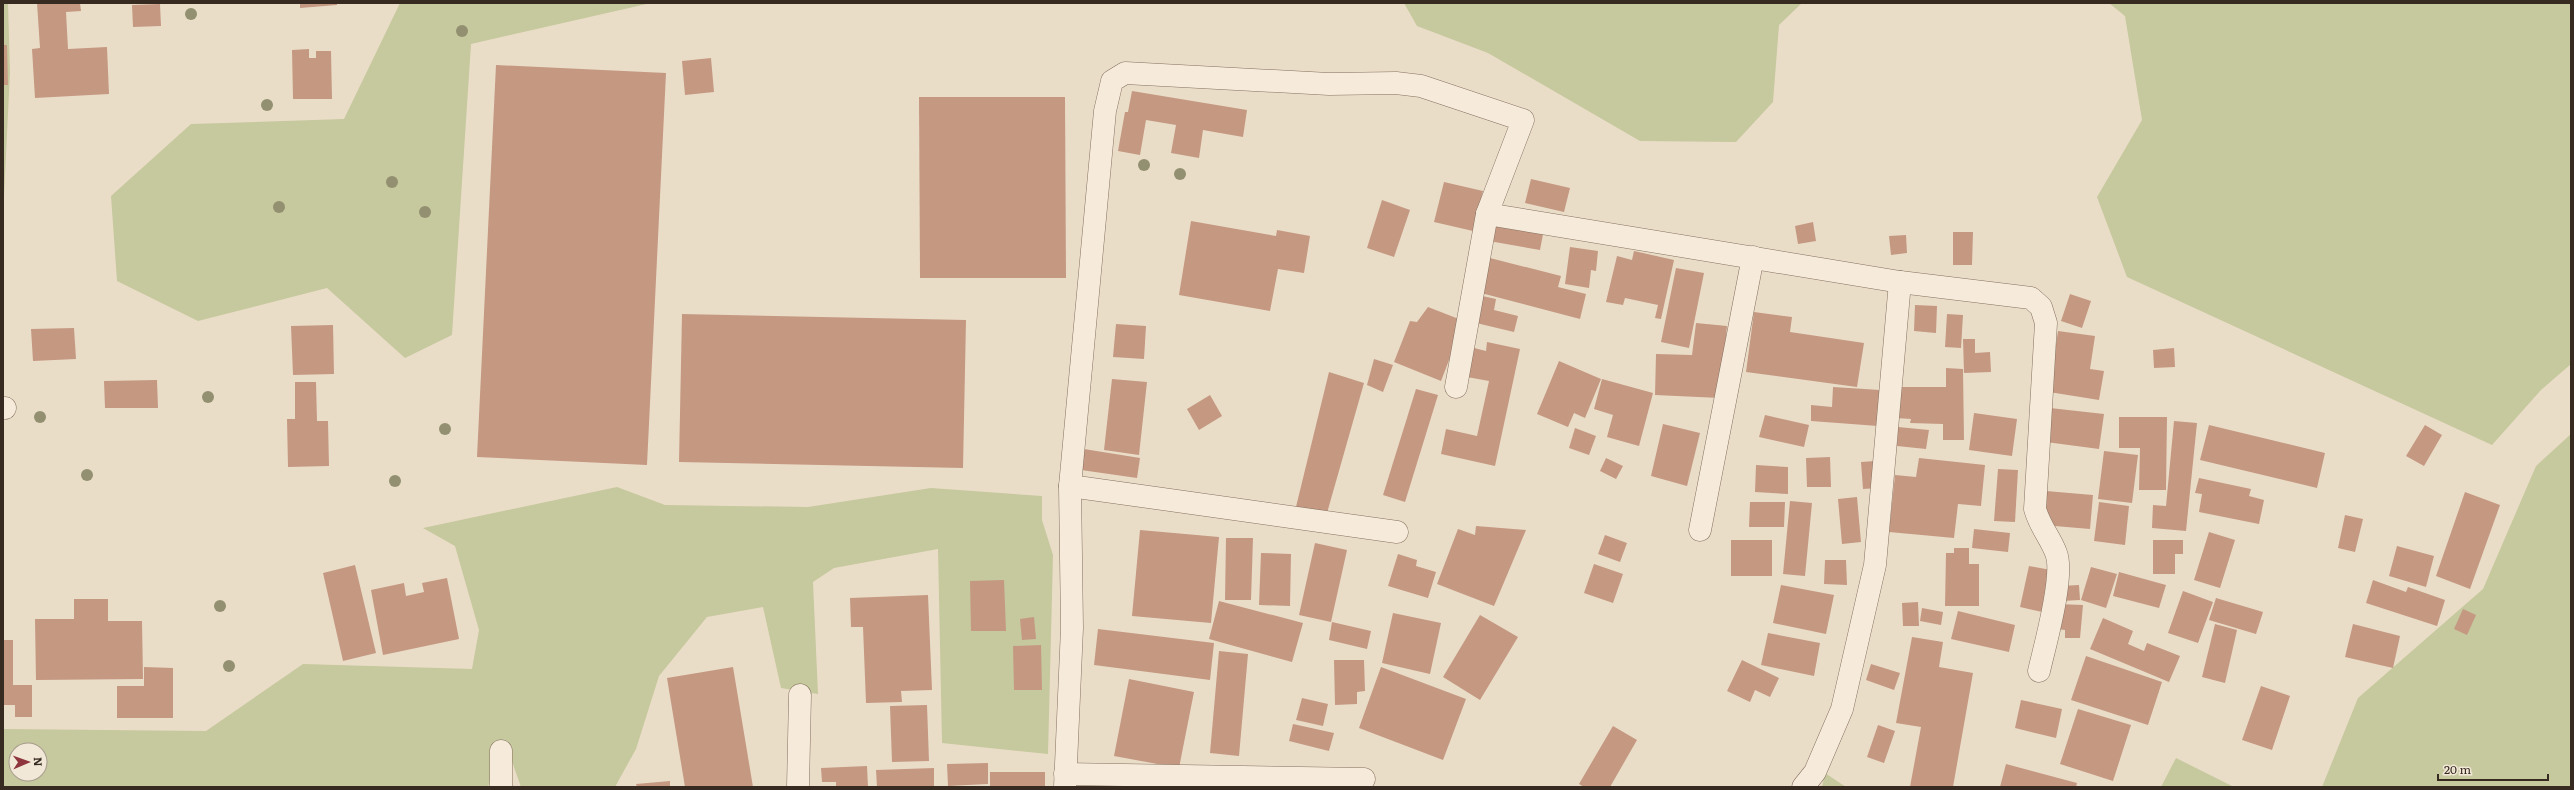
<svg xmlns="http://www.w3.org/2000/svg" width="2574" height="790" viewBox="0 0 2574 790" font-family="Literata,serif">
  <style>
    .green { fill: #c6c89d; fill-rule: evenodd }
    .building { fill: #c59882 }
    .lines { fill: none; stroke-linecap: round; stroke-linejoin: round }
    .minor-casing { stroke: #85705f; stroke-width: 23 }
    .minor { stroke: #f6ebdb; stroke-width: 22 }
    .tree { fill: #939071 }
  </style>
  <rect width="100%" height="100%" fill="#eaddc8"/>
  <g class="green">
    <path d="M 3,3 L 8,3 L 10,72 L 3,217 Z"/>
    <path d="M 400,3 L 651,3 L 471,44 L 452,335 L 405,358 L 327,288 L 198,321 L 117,281 L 111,196 L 191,124 L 344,119 Z"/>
    <path d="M 1404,3 L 1802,3 L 1779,25 L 1773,102 L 1736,142 L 1640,141 L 1488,53 L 1417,26 Z"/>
    <path d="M 2109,3 L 2571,3 L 2571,364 L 2541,390 L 2492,445 L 2127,277 L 2097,197 L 2142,120 L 2125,16 Z"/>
    <path d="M 2571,434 L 2571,787 L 2322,787 L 2358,698 L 2483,589 L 2536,466 Z"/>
    <path d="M 617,487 L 665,505 L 808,507 L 931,488 L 1042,496 L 1042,520 L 1053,555 L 1048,754 L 942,743 L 938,549 L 834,568 L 813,582 L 818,694 L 781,688 L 763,607 L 707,617 L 659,676 L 636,749 L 615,787 L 521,787 L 504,739 L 488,787 L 3,787 L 3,729 L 206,731 L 303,664 L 472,669 L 479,630 L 455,546 L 423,528 ZM 16,750 L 40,750 L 40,774 L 16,774 Z"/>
    <path d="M 2176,758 L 2234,787 L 2161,787 Z"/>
    <path d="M 1825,773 L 1846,787 L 1822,787 Z"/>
  </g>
  <g class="building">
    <path d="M 37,3 L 80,3 L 81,11 L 66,12 L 68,49 L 107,47 L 109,94 L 35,98 L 32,49 L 40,48 Z"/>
    <path d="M 300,3 L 337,3 L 337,5 L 300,8 Z"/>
    <path d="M 160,4 L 161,26 L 133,27 L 132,5 Z"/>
    <path d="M 3,45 L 7,45 L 8,85 L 3,85 Z"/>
    <path d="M 309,49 L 309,58 L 316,58 L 316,51 L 331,51 L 332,99 L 293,99 L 292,50 Z"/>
    <path d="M 711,58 L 714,92 L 685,95 L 682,61 Z"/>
    <path d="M 496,65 L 666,73 L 647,465 L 477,457 Z"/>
    <path d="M 1132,91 L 1247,110 L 1243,137 L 1203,130 L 1199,158 L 1171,153 L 1176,125 L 1146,120 L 1140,155 L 1118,151 L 1125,112 L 1128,112 Z"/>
    <path d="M 919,97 L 1065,97 L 1066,278 L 920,278 Z"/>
    <path d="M 1531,179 L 1570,188 L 1564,212 L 1525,203 Z"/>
    <path d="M 1444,182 L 1483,191 L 1473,231 L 1434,222 Z"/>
    <path d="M 1382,200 L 1410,210 L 1394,257 L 1367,248 Z"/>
    <path d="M 1493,220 L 1544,229 L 1540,250 L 1489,241 Z"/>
    <path d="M 1191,221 L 1276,236 L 1277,230 L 1310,236 L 1304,273 L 1278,269 L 1270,311 L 1179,295 Z"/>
    <path d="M 1813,222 L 1816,241 L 1798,244 L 1795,226 Z"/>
    <path d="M 1953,232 L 1973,232 L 1972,265 L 1953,265 Z"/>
    <path d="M 1906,235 L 1907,253 L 1891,255 L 1889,236 Z"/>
    <path d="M 1570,247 L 1598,251 L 1596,271 L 1591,270 L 1589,288 L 1565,284 Z"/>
    <path d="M 1634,251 L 1674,260 L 1661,319 L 1655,318 L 1658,305 L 1625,298 L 1623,305 L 1606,302 L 1617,256 L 1632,260 Z"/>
    <path d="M 1490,258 L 1561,276 L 1558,287 L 1586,294 L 1580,319 L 1481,293 Z"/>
    <path d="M 1676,268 L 1704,273 L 1689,348 L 1661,342 Z"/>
    <path d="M 2070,294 L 2091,301 L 2082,328 L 2061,321 Z"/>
    <path d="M 1478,295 L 1496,299 L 1494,310 L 1518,316 L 1514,332 L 1472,322 Z"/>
    <path d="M 1915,305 L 1937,306 L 1936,333 L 1914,331 Z"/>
    <path d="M 1428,307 L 1464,321 L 1441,381 L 1394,362 L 1410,321 L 1417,322 Z"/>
    <path d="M 1754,312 L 1792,317 L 1790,332 L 1864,343 L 1857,387 L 1746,372 Z"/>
    <path d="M 682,314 L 966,320 L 963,468 L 679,462 Z"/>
    <path d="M 1947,314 L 1963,315 L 1961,348 L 1945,347 Z"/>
    <path d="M 1696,323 L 1727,326 L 1720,398 L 1655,395 L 1656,354 L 1692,355 Z"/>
    <path d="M 1116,324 L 1146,326 L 1144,359 L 1113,357 Z"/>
    <path d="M 333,325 L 334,374 L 293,375 L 291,326 Z"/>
    <path d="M 74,328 L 76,359 L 33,361 L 31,329 Z"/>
    <path d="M 2058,331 L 2095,336 L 2090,369 L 2104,371 L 2099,400 L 2049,392 Z"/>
    <path d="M 1963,339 L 1975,339 L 1975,353 L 1990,352 L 1991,372 L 1964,373 Z"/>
    <path d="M 1487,342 L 1520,349 L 1495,466 L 1441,454 L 1446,429 L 1477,436 L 1489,381 L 1467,377 L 1474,348 L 1486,351 Z"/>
    <path d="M 2174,348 L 2175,367 L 2154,368 L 2153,350 Z"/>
    <path d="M 1374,359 L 1393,365 L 1383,392 L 1367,385 Z"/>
    <path d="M 1559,361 L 1601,379 L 1585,418 L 1574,413 L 1568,427 L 1537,414 Z"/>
    <path d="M 1946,368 L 1963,369 L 1964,440 L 1943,440 L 1943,424 L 1910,423 L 1911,419 L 1896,418 L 1896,387 L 1946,387 Z"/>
    <path d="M 1329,372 L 1364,383 L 1325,520 L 1294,515 Z"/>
    <path d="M 1112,379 L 1147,382 L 1139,455 L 1104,450 Z"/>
    <path d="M 1602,379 L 1653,393 L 1639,446 L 1607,437 L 1613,415 L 1594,409 Z"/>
    <path d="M 157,380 L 158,408 L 105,408 L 104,381 Z"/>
    <path d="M 295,382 L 316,382 L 317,421 L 328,421 L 329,466 L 288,467 L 287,419 L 295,419 Z"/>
    <path d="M 1833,387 L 1880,390 L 1878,426 L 1811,421 L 1811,405 L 1832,407 Z"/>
    <path d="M 1416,389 L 1438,395 L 1405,502 L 1383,495 Z"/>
    <path d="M 1210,395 L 1222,416 L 1199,430 L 1187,409 Z"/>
    <path d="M 2050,408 L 2104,414 L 2099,449 L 2046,442 Z"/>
    <path d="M 1974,413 L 2017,419 L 2012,456 L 1969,450 Z"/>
    <path d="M 1765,415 L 1809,425 L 1804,447 L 1759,437 Z"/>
    <path d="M 2119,417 L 2167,417 L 2166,490 L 2139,490 L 2140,448 L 2119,448 Z"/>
    <path d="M 2174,421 L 2197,423 L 2186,531 L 2152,528 L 2153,505 L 2166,506 Z"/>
    <path d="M 1663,424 L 1700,433 L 1687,486 L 1651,476 Z"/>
    <path d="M 2209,425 L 2325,453 L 2317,488 L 2200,460 Z"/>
    <path d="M 2425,425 L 2442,435 L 2424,466 L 2406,456 Z"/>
    <path d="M 1898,427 L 1929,430 L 1926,449 L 1897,446 Z"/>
    <path d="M 1575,428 L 1596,436 L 1589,455 L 1569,448 Z"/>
    <path d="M 1084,449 L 1140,458 L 1137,478 L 1081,470 Z"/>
    <path d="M 2104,451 L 2138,455 L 2132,503 L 2098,499 Z"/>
    <path d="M 1830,457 L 1831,487 L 1807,487 L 1806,458 Z"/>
    <path d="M 1606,458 L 1623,466 L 1616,479 L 1600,471 Z"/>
    <path d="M 1919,458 L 1985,465 L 1981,506 L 1958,504 L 1954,538 L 1889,532 L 1895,475 L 1916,477 Z"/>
    <path d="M 1875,461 L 1878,488 L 1863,489 L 1861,462 Z"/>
    <path d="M 1756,465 L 1788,467 L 1788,494 L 1755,492 Z"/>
    <path d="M 1998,469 L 2018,470 L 2015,522 L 1994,521 Z"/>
    <path d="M 2199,478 L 2251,489 L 2249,496 L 2264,500 L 2259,524 L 2199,512 L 2202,494 L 2195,493 Z"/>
    <path d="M 2046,491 L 2093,495 L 2090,529 L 2043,525 Z"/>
    <path d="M 2465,492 L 2500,505 L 2470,589 L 2436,576 Z"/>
    <path d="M 1857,497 L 1861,542 L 1842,544 L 1838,499 Z"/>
    <path d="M 1790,501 L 1812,503 L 1805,576 L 1783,574 Z"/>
    <path d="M 1750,502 L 1785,502 L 1784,527 L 1749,527 Z"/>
    <path d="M 2099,502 L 2129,506 L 2125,545 L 2094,541 Z"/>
    <path d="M 2345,515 L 2363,519 L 2355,552 L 2338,548 Z"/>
    <path d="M 1476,526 L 1526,530 L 1494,606 L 1437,584 L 1458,529 L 1475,535 Z"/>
    <path d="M 1974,529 L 2010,533 L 2008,552 L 1972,548 Z"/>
    <path d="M 1140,530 L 1219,537 L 1211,623 L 1132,616 Z"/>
    <path d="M 2209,532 L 2235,540 L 2220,588 L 2194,580 Z"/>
    <path d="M 1605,535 L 1627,543 L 1620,562 L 1598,554 Z"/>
    <path d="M 1226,538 L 1253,538 L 1251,600 L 1225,600 Z"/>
    <rect x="1731" y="540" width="41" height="36"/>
    <path d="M 2153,540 L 2183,540 L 2183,554 L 2175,554 L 2175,574 L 2153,574 Z"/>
    <path d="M 1315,543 L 1347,550 L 1331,622 L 1299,615 Z"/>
    <path d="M 2397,546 L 2434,556 L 2426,587 L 2389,576 Z"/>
    <path d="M 1954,548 L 1969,548 L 1969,564 L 1979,564 L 1979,606 L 1945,606 L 1946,553 L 1954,553 Z"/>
    <path d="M 1261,553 L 1291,554 L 1290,606 L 1259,605 Z"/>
    <path d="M 1398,554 L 1417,560 L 1416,566 L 1436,572 L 1428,598 L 1388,586 Z"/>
    <path d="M 1825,560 L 1846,560 L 1847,585 L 1824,584 Z"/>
    <path d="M 1594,564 L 1623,574 L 1613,603 L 1584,593 Z"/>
    <path d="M 355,565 L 376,653 L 343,661 L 323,573 Z"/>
    <path d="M 2029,566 L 2051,570 L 2042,612 L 2020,607 Z"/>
    <path d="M 2091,567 L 2117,574 L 2106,608 L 2081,600 Z"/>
    <path d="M 2119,572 L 2166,585 L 2159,608 L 2113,596 Z"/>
    <path d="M 447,578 L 459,639 L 383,655 L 371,590 L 404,583 L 406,596 L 424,592 L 422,583 Z"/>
    <path d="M 1004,580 L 1006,631 L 971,631 L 970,581 Z"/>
    <path d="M 2373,580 L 2406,592 L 2408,587 L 2445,600 L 2437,626 L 2366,603 Z"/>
    <path d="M 1781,585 L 1834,595 L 1826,634 L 1773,623 Z"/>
    <path d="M 2079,585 L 2080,600 L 2062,601 L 2061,586 Z"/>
    <path d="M 2183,591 L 2213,602 L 2198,643 L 2168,633 Z"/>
    <path d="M 928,595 L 932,690 L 901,691 L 902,702 L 866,703 L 863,627 L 851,627 L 850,598 Z"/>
    <path d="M 2216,598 L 2263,612 L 2256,634 L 2209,620 Z"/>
    <path d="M 74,599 L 108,599 L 108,621 L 142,621 L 143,679 L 36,680 L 35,619 L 74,619 Z"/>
    <path d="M 1219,601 L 1303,623 L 1292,662 L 1209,639 Z"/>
    <path d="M 1918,602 L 1919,626 L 1903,626 L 1902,603 Z"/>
    <path d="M 2057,604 L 2083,605 L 2080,638 L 2065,638 L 2065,630 L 2057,629 Z"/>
    <path d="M 1922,608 L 1943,612 L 1941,625 L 1920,621 Z"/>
    <path d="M 2463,609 L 2476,615 L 2467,635 L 2454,629 Z"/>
    <path d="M 1958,611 L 2015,625 L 2009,652 L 1951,639 Z"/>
    <path d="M 1393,613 L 1441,623 L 1430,674 L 1382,663 Z"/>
    <path d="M 1480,615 L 1518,637 L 1480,700 L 1443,677 Z"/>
    <path d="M 1034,617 L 1036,639 L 1022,640 L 1020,619 Z"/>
    <path d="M 2103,618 L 2133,631 L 2128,644 L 2144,651 L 2147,643 L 2180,656 L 2169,682 L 2090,649 Z"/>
    <path d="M 1332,622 L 1371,631 L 1367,649 L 1329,640 Z"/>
    <path d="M 2215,624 L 2237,630 L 2225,683 L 2202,677 Z"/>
    <path d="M 2353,624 L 2400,636 L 2393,668 L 2345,657 Z"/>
    <path d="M 1098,629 L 1214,643 L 1210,680 L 1094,665 Z"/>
    <path d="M 1768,633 L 1820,643 L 1814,676 L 1761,665 Z"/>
    <path d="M 1912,637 L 1943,642 L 1939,667 L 1973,673 L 1953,787 L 1910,787 L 1921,727 L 1896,723 Z"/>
    <path d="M 3,640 L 13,640 L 13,685 L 32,685 L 32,717 L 15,717 L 15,705 L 3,705 Z"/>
    <path d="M 1041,645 L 1042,690 L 1014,690 L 1013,646 Z"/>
    <path d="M 1219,651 L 1248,654 L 1239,756 L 1210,753 Z"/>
    <path d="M 2086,656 L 2162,682 L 2148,725 L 2071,700 Z"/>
    <path d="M 1334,660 L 1364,660 L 1365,691 L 1357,692 L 1357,704 L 1335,705 Z"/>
    <path d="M 1742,660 L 1779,678 L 1770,697 L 1755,690 L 1750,702 L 1727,691 Z"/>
    <path d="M 1871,664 L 1900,673 L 1894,690 L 1866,680 Z"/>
    <path d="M 144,667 L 173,668 L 173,718 L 117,718 L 117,686 L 144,686 Z"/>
    <path d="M 733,667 L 753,787 L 685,787 L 667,678 Z"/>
    <path d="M 1381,667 L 1466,699 L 1443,760 L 1359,728 Z"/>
    <path d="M 1129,679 L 1194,692 L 1179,768 L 1114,756 Z"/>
    <path d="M 2261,686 L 2290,696 L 2272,750 L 2242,740 Z"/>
    <path d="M 1302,698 L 1328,704 L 1323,726 L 1296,720 Z"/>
    <path d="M 2021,700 L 2062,709 L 2056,738 L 2015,728 Z"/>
    <path d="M 927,705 L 929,761 L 892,762 L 890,706 Z"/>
    <path d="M 2078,709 L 2131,725 L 2113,781 L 2060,764 Z"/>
    <path d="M 1293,724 L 1334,733 L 1329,751 L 1289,741 Z"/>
    <path d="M 1878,725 L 1895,731 L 1884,763 L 1867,757 Z"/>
    <path d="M 1613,726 L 1637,740 L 1610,787 L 1584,787 L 1579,784 Z"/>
    <path d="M 988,763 L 988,784 L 948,786 L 947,764 Z"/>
    <path d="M 2006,764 L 2077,783 L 2076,787 L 2000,787 Z"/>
    <path d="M 867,766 L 868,787 L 836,787 L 836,782 L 822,782 L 821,768 Z"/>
    <path d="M 934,768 L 934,787 L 877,787 L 876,770 Z"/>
    <rect x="990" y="772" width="55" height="15"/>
    <path d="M 670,781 L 670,787 L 637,787 L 636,784 Z"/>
  </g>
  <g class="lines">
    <g class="minor-casing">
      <g id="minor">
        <path d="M 1456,387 L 1487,214"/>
        <path d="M 3,408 L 5,408"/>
        <path d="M 1070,486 L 1397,532"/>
        <path d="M 1700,530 L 1753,257"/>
        <path d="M 501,751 L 501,787"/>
        <path d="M 1065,774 L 1364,779"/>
        <path d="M 798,787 L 800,695"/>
        <path d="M 1065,787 L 1072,628 L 1070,486 L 1105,111 L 1112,81 L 1125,73 L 1329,84 L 1396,83 L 1421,86 L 1523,120 L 1487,214 L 1900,282 L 2031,298 L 2041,307 L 2046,323 L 2035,509 C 2040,527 2050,537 2056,553 C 2065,575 2045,645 2039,671"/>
        <path d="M 1803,787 L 1815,772 L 1842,709 L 1875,565 L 1900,282"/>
      </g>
    </g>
    <use href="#minor" class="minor"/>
  </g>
  <g class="tree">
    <circle cx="191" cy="14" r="6"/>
    <circle cx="462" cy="31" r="6"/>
    <circle cx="267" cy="105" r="6"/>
    <circle cx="1144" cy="165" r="6"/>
    <circle cx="1180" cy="174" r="6"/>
    <circle cx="392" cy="182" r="6"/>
    <circle cx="279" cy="207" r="6"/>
    <circle cx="425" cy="212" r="6"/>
    <circle cx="208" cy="397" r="6"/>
    <circle cx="40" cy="417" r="6"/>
    <circle cx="445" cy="429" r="6"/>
    <circle cx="87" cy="475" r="6"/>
    <circle cx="395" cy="481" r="6"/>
    <circle cx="220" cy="606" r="6"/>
    <circle cx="229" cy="666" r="6"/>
  </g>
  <rect width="2574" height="790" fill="none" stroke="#372a21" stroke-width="8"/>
  <g transform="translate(28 762) rotate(88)"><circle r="19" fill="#f2e8d7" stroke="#a79c8e"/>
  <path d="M0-3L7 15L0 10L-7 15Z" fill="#8e353d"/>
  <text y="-6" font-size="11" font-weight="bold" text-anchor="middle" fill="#372a21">N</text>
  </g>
  <path d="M2438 774v6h110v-6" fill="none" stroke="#372a21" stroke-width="2"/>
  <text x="2444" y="774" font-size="12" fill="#372a21" stroke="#f2e8d7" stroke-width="3" paint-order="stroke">20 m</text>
</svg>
